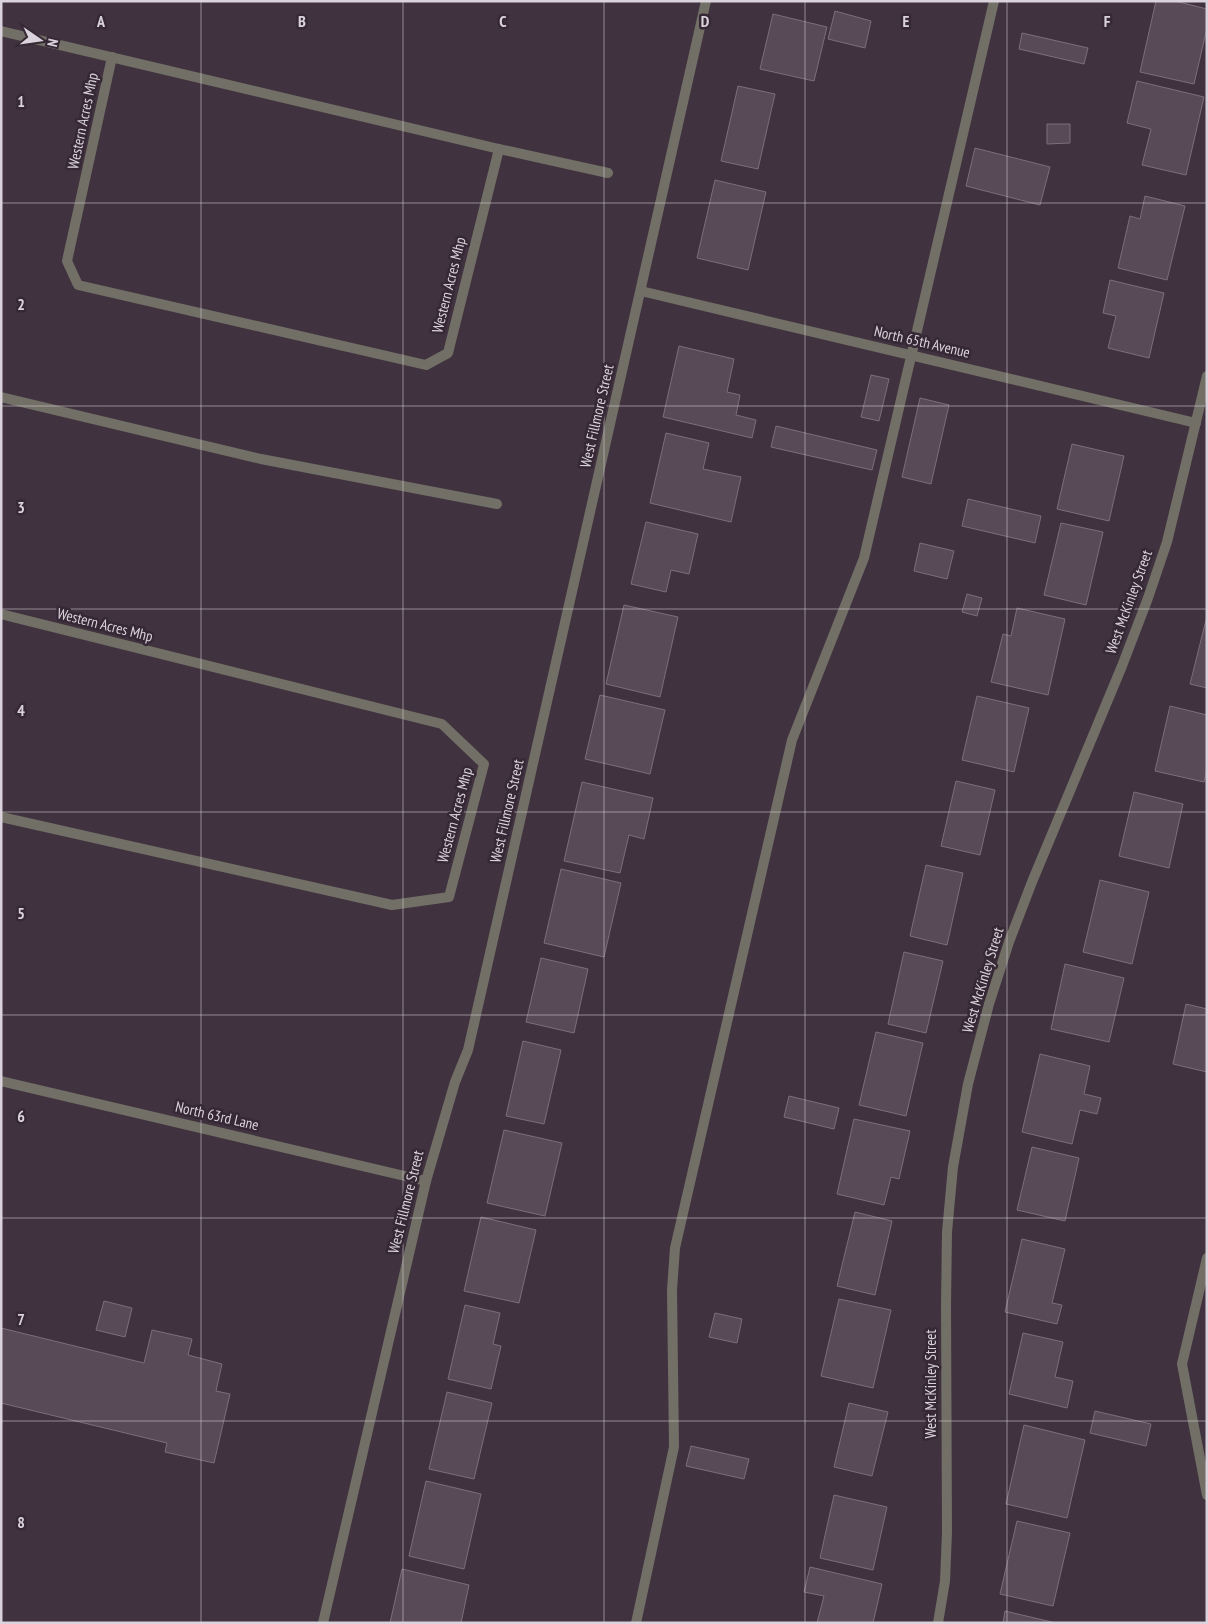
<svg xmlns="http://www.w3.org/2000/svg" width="1208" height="1624" viewBox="0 0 1208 1624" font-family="'PT Sans Narrow',sans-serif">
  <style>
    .building { fill: #594a58; stroke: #7d6e7c }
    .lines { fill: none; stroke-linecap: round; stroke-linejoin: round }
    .lane { stroke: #726f67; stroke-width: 10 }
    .street { stroke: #726f67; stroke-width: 10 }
    .grid { fill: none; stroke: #dbd3db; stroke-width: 1; stroke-opacity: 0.55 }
    .labels { text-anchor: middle; stroke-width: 5; stroke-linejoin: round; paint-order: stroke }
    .street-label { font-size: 15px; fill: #dbd3db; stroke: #362935 }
    .grid-label { font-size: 16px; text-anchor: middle; font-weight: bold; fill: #dbd3db; stroke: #362935; stroke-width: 5; stroke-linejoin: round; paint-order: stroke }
  </style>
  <rect width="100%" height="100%" fill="#40333f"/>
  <g class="building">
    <path d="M 1156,1 L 1175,1 L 1207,9 L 1207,28 L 1194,84 L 1140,72 Z"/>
    <path d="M 835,11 L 871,21 L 865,48 L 828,39 Z"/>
    <path d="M 773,14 L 827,27 L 814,81 L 760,69 Z"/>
    <path d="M 1022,33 L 1088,48 L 1084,64 L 1019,49 Z"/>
    <path d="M 1137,81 L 1204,97 L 1186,175 L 1142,165 L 1151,129 L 1127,123 Z"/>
    <path d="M 738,86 L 775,94 L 758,169 L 721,161 Z"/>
    <path d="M 1047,124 L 1070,124 L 1070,143 L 1047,144 Z"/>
    <path d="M 975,148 L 1050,167 L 1040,205 L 966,186 Z"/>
    <path d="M 715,180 L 766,192 L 748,270 L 697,258 Z"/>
    <path d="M 1145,196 L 1185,206 L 1167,280 L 1118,268 L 1130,216 L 1140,219 Z"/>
    <path d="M 1110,280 L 1164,293 L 1149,358 L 1108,348 L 1116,316 L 1103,313 Z"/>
    <path d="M 679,346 L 734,359 L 727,392 L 740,395 L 736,415 L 756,420 L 752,438 L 663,417 Z"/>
    <path d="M 871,375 L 889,379 L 879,421 L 861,417 Z"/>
    <path d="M 920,398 L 949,405 L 931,484 L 902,477 Z"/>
    <path d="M 776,426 L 877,450 L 872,470 L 771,447 Z"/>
    <path d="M 666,433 L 709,443 L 703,469 L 741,477 L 731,522 L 650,503 Z"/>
    <path d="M 1072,444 L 1124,456 L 1109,521 L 1057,509 Z"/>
    <path d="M 968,499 L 1041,516 L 1035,543 L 962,526 Z"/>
    <path d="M 646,522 L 698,534 L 689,574 L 671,570 L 666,592 L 631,584 Z"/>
    <path d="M 1061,523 L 1103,532 L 1086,605 L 1044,595 Z"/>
    <path d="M 920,543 L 954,551 L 947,579 L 914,571 Z"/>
    <path d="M 967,594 L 982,598 L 977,616 L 962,612 Z"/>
    <path d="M 624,605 L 678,617 L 660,697 L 606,684 Z"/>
    <path d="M 1017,608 L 1065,619 L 1048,695 L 991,682 L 1003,634 L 1011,636 Z"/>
    <path d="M 1206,620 L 1207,620 L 1207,688 L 1190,684 Z"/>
    <path d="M 600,695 L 665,710 L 650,774 L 585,759 Z"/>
    <path d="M 977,696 L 1029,708 L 1014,772 L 962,760 Z"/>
    <path d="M 1170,706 L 1207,715 L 1207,770 L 1204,782 L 1155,771 Z"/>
    <path d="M 956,781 L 995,790 L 980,855 L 941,846 Z"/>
    <path d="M 582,782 L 653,798 L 644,839 L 629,835 L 620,873 L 564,861 Z"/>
    <path d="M 1134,792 L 1183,804 L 1169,868 L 1119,856 Z"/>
    <path d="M 926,865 L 963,873 L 947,945 L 910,936 Z"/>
    <path d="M 561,869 L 621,883 L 604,957 L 544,943 Z"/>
    <path d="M 1100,880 L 1149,892 L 1132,964 L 1083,952 Z"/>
    <path d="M 904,952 L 943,961 L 926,1033 L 888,1024 Z"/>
    <path d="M 541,958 L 588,969 L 574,1033 L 526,1022 Z"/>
    <path d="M 1065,964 L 1124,978 L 1109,1042 L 1051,1029 Z"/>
    <path d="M 1186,1004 L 1207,1009 L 1207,1072 L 1173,1064 Z"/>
    <path d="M 876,1032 L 923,1043 L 906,1116 L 859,1105 Z"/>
    <path d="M 523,1041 L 561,1050 L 544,1124 L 506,1116 Z"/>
    <path d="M 1040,1054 L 1090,1066 L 1084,1094 L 1101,1098 L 1097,1114 L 1080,1110 L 1072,1144 L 1022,1132 Z"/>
    <path d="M 789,1096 L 839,1108 L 834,1129 L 784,1117 Z"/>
    <path d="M 854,1119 L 910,1131 L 899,1179 L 891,1177 L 884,1205 L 837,1194 Z"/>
    <path d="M 504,1130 L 562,1143 L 545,1216 L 487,1203 Z"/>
    <path d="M 1032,1147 L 1079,1158 L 1065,1221 L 1017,1210 Z"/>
    <path d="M 855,1212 L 892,1221 L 875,1295 L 837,1286 Z"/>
    <path d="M 481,1217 L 536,1230 L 519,1303 L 464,1291 Z"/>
    <path d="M 1022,1239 L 1065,1249 L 1052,1303 L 1062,1305 L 1057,1324 L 1005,1312 Z"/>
    <path d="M 839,1299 L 891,1310 L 873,1388 L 821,1376 Z"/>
    <path d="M 104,1301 L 132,1308 L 125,1337 L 96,1330 Z"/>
    <path d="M 465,1305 L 500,1313 L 493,1344 L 501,1346 L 491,1389 L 448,1379 Z"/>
    <path d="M 715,1313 L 742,1319 L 737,1343 L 709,1337 Z"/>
    <path d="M 1,1328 L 144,1363 L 152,1330 L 192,1339 L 188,1355 L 222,1364 L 216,1391 L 230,1394 L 214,1463 L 165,1452 L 167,1443 L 1,1403 Z"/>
    <path d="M 1023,1333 L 1063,1342 L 1055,1377 L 1073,1381 L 1067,1408 L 1009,1394 Z"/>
    <path d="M 447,1392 L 492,1403 L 474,1479 L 429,1469 Z"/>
    <path d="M 849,1403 L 888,1412 L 872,1476 L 834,1467 Z"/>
    <path d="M 1095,1411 L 1151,1424 L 1146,1446 L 1090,1433 Z"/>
    <path d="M 1024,1425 L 1085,1440 L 1067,1518 L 1006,1504 Z"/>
    <path d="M 691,1446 L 749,1459 L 744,1479 L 686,1466 Z"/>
    <path d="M 426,1481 L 481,1494 L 464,1569 L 409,1556 Z"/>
    <path d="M 834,1495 L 887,1507 L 873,1570 L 820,1558 Z"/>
    <path d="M 1017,1521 L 1070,1533 L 1053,1606 L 1000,1594 Z"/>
    <path d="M 810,1567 L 882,1584 L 873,1623 L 817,1623 L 824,1596 L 804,1592 Z"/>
    <path d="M 402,1569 L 469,1585 L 461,1623 L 390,1623 Z"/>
    <path d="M 1005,1611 L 1056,1623 L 1003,1623 Z"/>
  </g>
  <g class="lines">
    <g class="lane">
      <path d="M 1,31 L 499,149 L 608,173"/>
      <path d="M 112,57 L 67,261 L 78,285 L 426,365 L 448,353 L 499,149"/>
      <path d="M 1,397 L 261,459 L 497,504"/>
      <path d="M 1,614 L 442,724 L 484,764 L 449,897 L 392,905 L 1,817"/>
      <path d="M 1207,1258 L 1182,1364 L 1207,1495"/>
      <path d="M 636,1623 L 674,1447 L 672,1290 L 675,1248 L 792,740 L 864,558 L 994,1"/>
    </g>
    <g class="street">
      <path d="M 641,291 L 1196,423"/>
      <path d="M 1,1081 L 426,1181"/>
      <path d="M 323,1623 L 426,1181 L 455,1082 L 468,1050 L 706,1"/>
      <path d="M 938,1623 L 945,1581 L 947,1532 L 946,1305 L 947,1232 L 953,1167 L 968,1084 L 989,1004 L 1009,942 L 1032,882 L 1122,666 L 1148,598 L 1167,542 L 1207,376"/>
    </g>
  </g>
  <path class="grid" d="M 201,1 L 201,1623M 403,1 L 403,1623M 604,1 L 604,1623M 805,1 L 805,1623M 1007,1 L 1007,1623M 1,203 L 1207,203M 1,406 L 1207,406M 1,609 L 1207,609M 1,812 L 1207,812M 1,1015 L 1207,1015M 1,1218 L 1207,1218M 1,1421 L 1207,1421"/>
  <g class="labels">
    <g class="street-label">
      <text transform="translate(83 121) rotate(-78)" y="5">Western Acres Mhp</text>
      <text transform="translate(449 285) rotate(-76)" y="5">Western Acres Mhp</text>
      <text transform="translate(922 342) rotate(13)" y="5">North 65th Avenue</text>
      <text transform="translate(597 416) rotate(-77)" y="5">West Fillmore Street</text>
      <text transform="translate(1129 602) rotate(-70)" y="5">West McKinley Street</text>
      <text transform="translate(105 625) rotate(14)" y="5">Western Acres Mhp</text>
      <text transform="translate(507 811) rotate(-77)" y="5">West Fillmore Street</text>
      <text transform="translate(455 815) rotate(-75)" y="5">Western Acres Mhp</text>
      <text transform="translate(983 980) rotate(-73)" y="5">West McKinley Street</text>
      <text transform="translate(217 1116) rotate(13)" y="5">North 63rd Lane</text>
      <text transform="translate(406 1202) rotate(-76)" y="5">West Fillmore Street</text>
      <text transform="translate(931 1384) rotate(-90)" y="5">West McKinley Street</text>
    </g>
  </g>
  <g class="grid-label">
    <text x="101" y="27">A</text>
    <text x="302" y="27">B</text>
    <text x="503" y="27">C</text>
    <text x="705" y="27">D</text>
    <text x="906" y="27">E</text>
    <text x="1107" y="27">F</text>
    <text x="21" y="107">1</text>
    <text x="21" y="310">2</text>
    <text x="21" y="513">3</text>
    <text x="21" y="716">4</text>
    <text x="21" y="919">5</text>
    <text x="21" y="1122">6</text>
    <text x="21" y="1325">7</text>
    <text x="21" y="1528">8</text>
  </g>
  <rect width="1208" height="1624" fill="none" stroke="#dbd3db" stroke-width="5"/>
  <g transform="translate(40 40) rotate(103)" stroke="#362935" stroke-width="4" paint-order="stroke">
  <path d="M0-4L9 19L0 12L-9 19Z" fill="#dbd3db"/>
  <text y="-8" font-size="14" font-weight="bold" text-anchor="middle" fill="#dbd3db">N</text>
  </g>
</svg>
